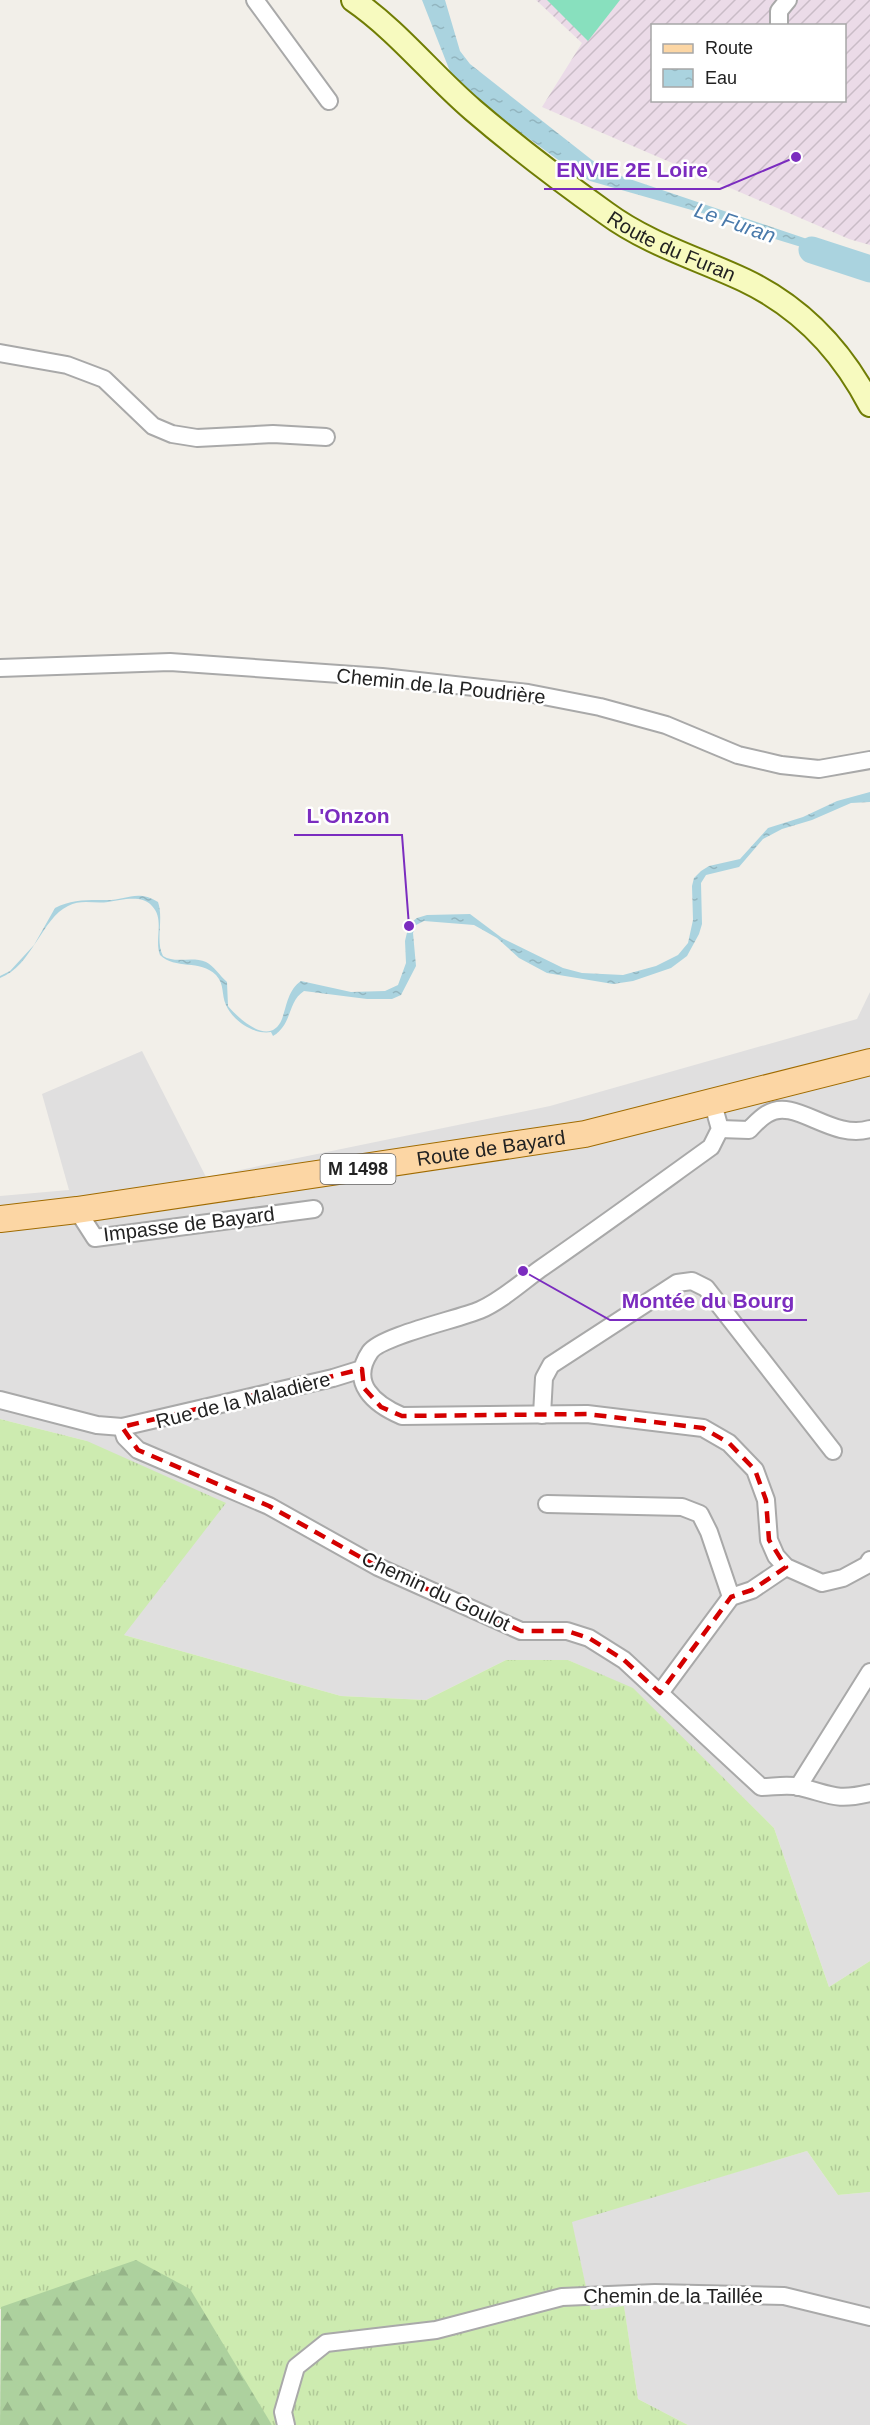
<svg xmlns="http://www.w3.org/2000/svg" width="870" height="2425" viewBox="0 0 870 2425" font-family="Arial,sans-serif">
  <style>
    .residential { fill: #e0dfdf }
    .industrial { fill: url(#industrial-furrows); fill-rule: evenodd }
    .grass { fill: url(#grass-tufts) }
    .forest { fill: url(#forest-firs) }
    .pitch { fill: #88e0be }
    .water { fill: url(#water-ripples) }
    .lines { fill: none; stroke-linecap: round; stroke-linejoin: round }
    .river { stroke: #aad3df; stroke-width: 27 }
    .street-casing { stroke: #a9a9a9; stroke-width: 20 }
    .secondary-casing { stroke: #707d05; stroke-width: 26 }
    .primary-casing { stroke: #a06b00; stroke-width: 28 }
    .street { stroke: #fff; stroke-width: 16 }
    .secondary { stroke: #f7fabf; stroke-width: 22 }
    .primary { stroke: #fcd6a4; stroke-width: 26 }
    .marked { fill: none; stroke: #d40000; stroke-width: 4.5; stroke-dasharray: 12 8; stroke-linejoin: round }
    .labels { text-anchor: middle; stroke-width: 5; stroke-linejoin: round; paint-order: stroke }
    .shield { fill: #fff; stroke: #646464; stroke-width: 1.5 }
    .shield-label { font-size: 18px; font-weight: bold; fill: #222 }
    .street-label { font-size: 20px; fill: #222; stroke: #fff }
    .water-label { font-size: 21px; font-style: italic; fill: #4a7aab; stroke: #fff }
    .leader { fill: none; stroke: #7b2cbf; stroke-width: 2 }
    .callout-dot { fill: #7b2cbf; stroke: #fff; stroke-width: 2 }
    .callout-label { font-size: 21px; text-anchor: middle; font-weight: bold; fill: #7b2cbf; stroke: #fff; stroke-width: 5; stroke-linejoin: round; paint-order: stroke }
  </style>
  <defs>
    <pattern id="industrial-furrows" width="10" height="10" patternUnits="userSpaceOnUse" patternTransform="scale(1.5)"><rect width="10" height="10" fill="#ebdbe8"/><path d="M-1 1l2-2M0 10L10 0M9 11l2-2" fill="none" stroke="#c9bcc7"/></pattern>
    <pattern id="grass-tufts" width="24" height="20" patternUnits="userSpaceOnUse" patternTransform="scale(1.5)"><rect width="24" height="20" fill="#cdebb0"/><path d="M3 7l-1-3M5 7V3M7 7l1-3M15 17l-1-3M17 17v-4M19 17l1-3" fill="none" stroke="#b0c997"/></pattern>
    <pattern id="forest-firs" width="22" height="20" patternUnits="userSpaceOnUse" patternTransform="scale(1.5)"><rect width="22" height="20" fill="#add19e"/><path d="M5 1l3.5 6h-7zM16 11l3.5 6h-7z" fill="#95b388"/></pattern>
    <pattern id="water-ripples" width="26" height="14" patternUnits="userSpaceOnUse" patternTransform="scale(1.5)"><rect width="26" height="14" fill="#aad3df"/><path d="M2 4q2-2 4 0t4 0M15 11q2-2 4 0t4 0" fill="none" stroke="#92b5bf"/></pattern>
  </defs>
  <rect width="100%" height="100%" fill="#f2efe9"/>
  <g class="residential">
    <path d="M 870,992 L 870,1961 L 829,1987 L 774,1828 L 633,1689 L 568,1660 L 506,1660 L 426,1700 L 341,1696 L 124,1635 L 87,1441 L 0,1419 L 0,1196 L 69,1190 L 42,1094 L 142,1051 L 206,1177 L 550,1106 L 857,1019 Z"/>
    <path d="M 807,2151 L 838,2195 L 870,2192 L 870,2425 L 688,2425 L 638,2399 L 624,2307 L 591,2310 L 571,2221 Z"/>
  </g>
  <path class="industrial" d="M 536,0 L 870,0 L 870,245 L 849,239 L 542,107 L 582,43 ZM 652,26 L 844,26 L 844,100 L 652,100 Z"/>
  <path class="grass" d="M 0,1419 L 87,1441 L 226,1503 L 124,1635 L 341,1696 L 426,1700 L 506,1660 L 568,1660 L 633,1688 L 774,1828 L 829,1987 L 870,1961 L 870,2192 L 838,2195 L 807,2151 L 572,2222 L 591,2310 L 624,2306 L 638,2399 L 688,2425 L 272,2425 L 261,2409 L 0,2309 Z"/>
  <path class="forest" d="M 136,2260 L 190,2289 L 272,2425 L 0,2425 L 1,2307 Z"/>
  <path class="pitch" d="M 547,0 L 620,0 L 588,41 Z"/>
  <g class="water">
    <path d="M 422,0 L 445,0 L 460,51 L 470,64 L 606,171 L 813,241 L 870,258 L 870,268 L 752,232 L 709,215 L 590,181 L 579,175 L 484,106 L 451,74 Z"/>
    <path d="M 870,792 L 870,802 L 851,803 L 812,820 L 782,829 L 763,839 L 739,867 L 706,875 L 701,883 L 702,924 L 699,934 L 687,956 L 671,968 L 633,981 L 613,984 L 547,973 L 519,958 L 497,938 L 474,925 L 424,921 L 416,925 L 413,933 L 416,966 L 401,995 L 392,999 L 367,999 L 304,991 C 287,1002 293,1024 273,1036 L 271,1032 C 254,1035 233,1021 226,1005 C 221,994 225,985 216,975 C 200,959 175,970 160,955 C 154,940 165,919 152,906 C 142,894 121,900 108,902 C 94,904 81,899 68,906 C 42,918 32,966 0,978 L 0,976 L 10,971 L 34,945 L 55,908 C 72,899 89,900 107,900 C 126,900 138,889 158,902 C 164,919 155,941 163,956 C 175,964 192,956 206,962 C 214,966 220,976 227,982 L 228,1006 C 239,1019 270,1048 282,1019 C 287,1005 288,990 301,981 L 351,992 L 385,991 L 398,985 L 406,963 L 405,941 L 409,924 L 417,918 L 427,915 L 470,914 L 502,938 L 563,968 L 582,973 L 623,975 L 656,966 L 678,955 L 688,943 L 693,920 L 692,886 L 694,878 L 701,871 L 709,866 L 740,859 L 768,828 L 803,817 L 837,801 Z"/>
  </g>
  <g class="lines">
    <path class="river" d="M 812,250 L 870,269"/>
    <g class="street-casing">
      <g id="street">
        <path d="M 255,0 L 329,101"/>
        <path d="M 779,26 L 779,11 L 788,0"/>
        <path d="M 0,353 L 67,365 L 104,379 L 153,426 L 172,434 L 197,438 L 273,434 L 326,437"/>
        <path d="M 0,668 L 170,662 L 382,677 L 528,693 L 600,707 L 666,725 L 738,755 L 781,765 L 819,769 L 870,760"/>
        <path d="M 713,1104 L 720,1129 L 711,1147 C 654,1188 598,1229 540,1269 C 522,1282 501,1301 480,1310 C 459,1319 381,1336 370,1352 C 349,1383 374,1404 402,1416 L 587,1414 L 703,1428 L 729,1443 L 755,1470 L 766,1500 L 769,1540 L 776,1556 L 786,1567 L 822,1583 L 843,1578 L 867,1565 L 870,1560"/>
        <path d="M 720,1129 L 749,1130 C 754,1125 760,1118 767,1114 C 795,1096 831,1141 870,1129"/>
        <path d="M 77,1210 L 95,1238 L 314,1209"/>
        <path d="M 0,1400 L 97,1425 L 122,1427 L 333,1378 L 362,1369"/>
        <path d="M 542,1415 L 544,1378 L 551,1365 L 677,1283 L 692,1281 L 706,1288 L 833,1451"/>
        <path d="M 122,1427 L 125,1437 L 138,1450 L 269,1506 L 378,1567 L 521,1631 L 567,1631 L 589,1638 L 624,1660 L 761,1787 C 773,1787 788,1784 800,1787 C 832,1795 836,1801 870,1793"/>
        <path d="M 547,1504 L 682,1507 L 700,1514 L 709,1532 L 731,1597"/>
        <path d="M 660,1693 L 731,1597 L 752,1590 L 786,1567"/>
        <path d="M 798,1787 L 870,1672"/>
        <path d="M 286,2425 L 283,2412 L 296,2367 L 326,2343 L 436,2330 L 562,2297 L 655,2293 L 784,2296 L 870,2317"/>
      </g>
    </g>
    <g class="secondary-casing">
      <g id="secondary">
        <path id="s1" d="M 353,0 C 398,31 432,75 473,110 C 515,146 561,181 606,213 C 648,244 697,258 744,280 C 801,307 841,349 870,405"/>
      </g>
    </g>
    <g class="primary-casing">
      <g id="primary">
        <path id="s2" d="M 0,1219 L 77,1210 L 585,1134 L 870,1062"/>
      </g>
    </g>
    <use href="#street" class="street"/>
    <use href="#secondary" class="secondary"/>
    <use href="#primary" class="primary"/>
  </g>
  <path class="marked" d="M 362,1369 L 364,1388 L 381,1407 L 402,1416 L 587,1414 L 703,1428 L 729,1443 L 755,1470 L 766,1500 L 769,1540 L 786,1567 L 752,1590 L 731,1597 L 660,1693 L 624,1660 L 589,1638 L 567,1631 L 521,1631 L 378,1567 L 269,1506 L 138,1450 L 122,1427 Z"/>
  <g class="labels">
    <rect class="shield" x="320.5" y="1154" width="75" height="30" rx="4.5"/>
    <g class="shield-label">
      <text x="358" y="1175">M 1498</text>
    </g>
    <g class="street-label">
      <text dy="7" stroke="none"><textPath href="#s1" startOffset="405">Route du Furan</textPath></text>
      <text transform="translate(441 686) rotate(6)" y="7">Chemin de la Poudrière</text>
      <text dy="7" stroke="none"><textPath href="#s2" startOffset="496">Route de Bayard</textPath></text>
      <text transform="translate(189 1224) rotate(-7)" y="7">Impasse de Bayard</text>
      <text transform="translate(243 1400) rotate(-14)" y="7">Rue de la Maladière</text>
      <text transform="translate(436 1591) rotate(25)" y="7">Chemin du Goulot</text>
      <text x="673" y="2303">Chemin de la Taillée</text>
    </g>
    <g class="water-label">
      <text transform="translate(735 223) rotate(19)" y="7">Le Furan</text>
    </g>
  </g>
  <path class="leader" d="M796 157L720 189H544M409 926L402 835H294M523 1271L610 1320H807"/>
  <g class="callout-dot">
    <circle cx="796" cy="157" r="6"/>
    <circle cx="409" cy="926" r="6"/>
    <circle cx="523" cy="1271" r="6"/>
  </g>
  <g class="callout-label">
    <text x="632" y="177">ENVIE 2E Loire</text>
    <text x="348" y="823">L'Onzon</text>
    <text x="708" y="1308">Montée du Bourg</text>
  </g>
  <rect x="651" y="24" width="195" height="78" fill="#ffffff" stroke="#a7a7a7" stroke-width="1.5"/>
  <rect x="663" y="44" width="30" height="9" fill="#fcd6a4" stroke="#a7a7a7" stroke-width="1.5"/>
  <text x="705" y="54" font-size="18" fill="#222222">Route</text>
  <rect x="663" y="69" width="30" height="18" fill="url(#water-ripples)" stroke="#a7a7a7" stroke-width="1.5"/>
  <text x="705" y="84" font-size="18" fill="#222222">Eau</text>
</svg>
